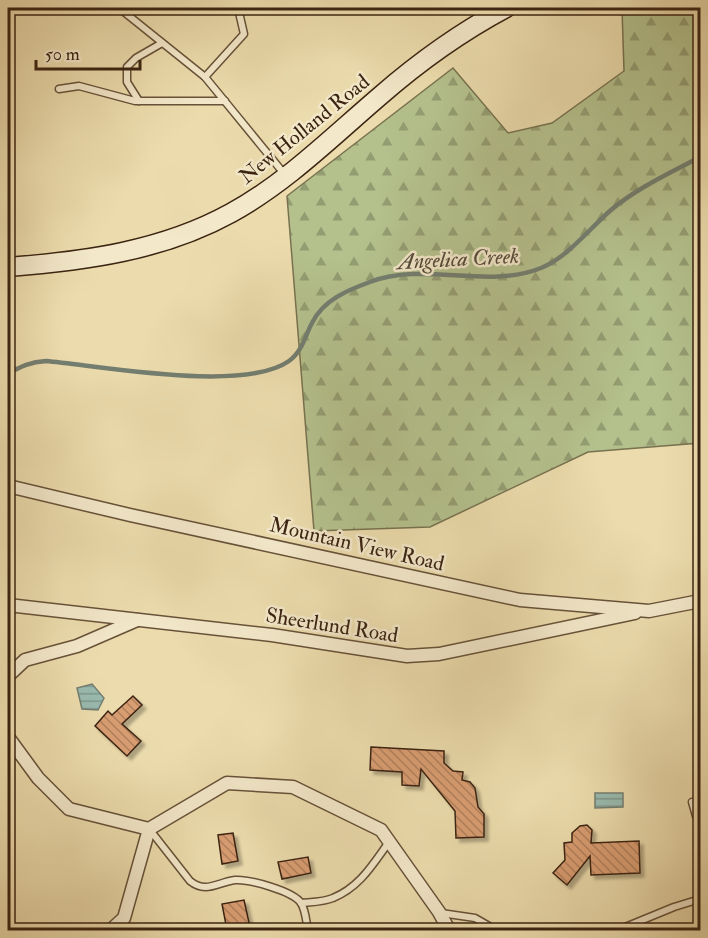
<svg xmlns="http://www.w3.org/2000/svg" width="708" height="938" viewBox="0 0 708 938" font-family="'IM FELL Double Pica',serif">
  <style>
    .forest { fill: url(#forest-firs); stroke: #787250; stroke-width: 1.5 }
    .water { fill: url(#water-rules); stroke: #737e70; stroke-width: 1.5 }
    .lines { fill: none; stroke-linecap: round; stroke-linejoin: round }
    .stream { stroke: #737e70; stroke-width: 4.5 }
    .building { fill: url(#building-back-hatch); stroke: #3b2412; stroke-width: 1.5; filter: url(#shadow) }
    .lane-casing { stroke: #675239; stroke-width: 9 }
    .street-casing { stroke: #675239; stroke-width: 15 }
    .secondary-casing { stroke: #3b2412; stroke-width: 21 }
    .lane { stroke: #f3e8ca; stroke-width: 6 }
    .street { stroke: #f3e8ca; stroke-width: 12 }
    .secondary { stroke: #f3e8ca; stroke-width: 18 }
    .labels { text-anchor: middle; stroke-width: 5; stroke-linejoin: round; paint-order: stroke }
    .street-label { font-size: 21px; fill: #3b2412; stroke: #f3e8ca }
    .water-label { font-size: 22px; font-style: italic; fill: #524a39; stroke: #f3e8ca }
  </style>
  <defs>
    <pattern id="forest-firs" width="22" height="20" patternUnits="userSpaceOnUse" patternTransform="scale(1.5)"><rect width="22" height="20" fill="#b4c18d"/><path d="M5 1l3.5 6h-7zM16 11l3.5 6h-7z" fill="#949d72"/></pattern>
    <pattern id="water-rules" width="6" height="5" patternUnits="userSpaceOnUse" patternTransform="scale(1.5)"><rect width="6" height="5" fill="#99baaf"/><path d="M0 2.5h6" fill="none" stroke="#7e978d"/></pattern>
    <pattern id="building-back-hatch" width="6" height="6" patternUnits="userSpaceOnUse" patternTransform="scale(1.5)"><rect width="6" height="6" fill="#d99d72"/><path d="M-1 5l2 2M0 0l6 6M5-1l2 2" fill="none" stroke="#b1805c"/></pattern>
    <filter id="shadow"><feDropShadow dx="4" dy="4" stdDeviation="1.5" flood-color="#0004"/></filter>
  </defs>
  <rect width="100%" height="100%" fill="#ecdcad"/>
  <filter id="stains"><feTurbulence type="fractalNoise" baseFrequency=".00333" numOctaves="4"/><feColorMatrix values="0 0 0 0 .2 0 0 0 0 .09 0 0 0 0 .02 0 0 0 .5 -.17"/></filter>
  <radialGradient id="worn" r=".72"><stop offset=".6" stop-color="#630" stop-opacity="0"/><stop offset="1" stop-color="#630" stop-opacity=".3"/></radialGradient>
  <path class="forest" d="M 622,8 L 700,8 L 700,443 L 588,452 L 430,527 L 314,531 L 287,196 L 453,68 L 508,133 L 552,123 L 624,71 Z"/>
  <g class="water">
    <path d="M 92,684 L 104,698 L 98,710 L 82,709 L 77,688 Z"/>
    <path d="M 595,793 L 623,793 L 623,807 L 595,808 Z"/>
  </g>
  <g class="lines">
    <path class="stream" d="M 8,374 C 21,366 31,362 46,361 C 102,366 244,393 289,361 C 302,352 305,336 312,323 C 323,300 348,290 370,282 C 425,261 486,290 541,268 C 568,257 589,229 611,210 C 637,188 670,173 700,157"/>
  </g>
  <g class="building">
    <path d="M 133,696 L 142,705 L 122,724 L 141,741 L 127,756 L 95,726 L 108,711 L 112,715 Z"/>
    <path d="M 371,747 L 444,751 L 444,763 L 453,771 L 463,772 L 462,780 L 470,782 L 475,788 L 478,807 L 484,814 L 484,837 L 456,838 L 455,811 L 421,769 L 419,786 L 402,785 L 402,772 L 370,770 Z"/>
    <path d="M 587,825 L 592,830 L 591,843 L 639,841 L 640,873 L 591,875 L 590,856 L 567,885 L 553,873 L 565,860 L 564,843 L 572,842 L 572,833 L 580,826 Z"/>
    <path d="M 233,833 L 238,861 L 222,864 L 218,835 Z"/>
    <path d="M 308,857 L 311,873 L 282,879 L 278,862 Z"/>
    <path d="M 244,900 L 250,927 L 227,930 L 222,904 Z"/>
  </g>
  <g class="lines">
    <g class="lane-casing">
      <g id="lane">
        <path d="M 125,8 L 124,12 L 205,77 L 286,176"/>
        <path d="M 205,77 L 244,34 L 238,8"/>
        <path d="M 59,89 L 79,86 L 135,101 L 225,101"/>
        <path d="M 139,101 L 127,82 L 127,67 L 136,58 L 162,43"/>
        <path d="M 692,802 L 696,816 L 700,822"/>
        <path d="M 150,830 L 190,881 C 206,894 218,882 235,880 C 249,879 293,891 301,903 C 306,911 306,922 308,930"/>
        <path d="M 301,903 C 311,902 324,902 333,898 C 360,887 373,864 389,842"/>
        <path d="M 441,913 L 475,918 L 496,930"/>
        <path d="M 618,930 L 674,907 L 700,899"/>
      </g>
    </g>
    <g class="street-casing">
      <g id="street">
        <path d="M 8,486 L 130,515 L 520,600 L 649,611 L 700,601"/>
        <path d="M 8,605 L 272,635 L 407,656 L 439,654 L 635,613"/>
        <path d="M 8,676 L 25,660 L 77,646 L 137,620"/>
        <path d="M 8,737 L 38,778 L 69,809 L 149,829 L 227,783 L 293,787 L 381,830 L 439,912 L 449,930"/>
        <path d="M 111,930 L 124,918 L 149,829"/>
      </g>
    </g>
    <g class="secondary-casing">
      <path id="secondary" d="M 8,267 C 85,261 162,251 231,213 C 286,183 332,137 380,96 C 419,62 461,32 506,8"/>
    </g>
    <use href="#lane" class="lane"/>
    <use href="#street" class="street"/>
    <use href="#secondary" class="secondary"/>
  </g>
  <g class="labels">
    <g class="street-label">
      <text transform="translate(304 129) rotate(-39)" y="7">New Holland Road</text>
      <text transform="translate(357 544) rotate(13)" y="7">Mountain View Road</text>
      <text transform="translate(332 625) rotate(9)" y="7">Sheerlund Road</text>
    </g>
    <g class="water-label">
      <text transform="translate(458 258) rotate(-3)" y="8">Angelica Creek</text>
    </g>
  </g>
  <rect width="708" height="938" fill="none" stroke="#ecdcad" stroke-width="30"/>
  <rect x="9" y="9" width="690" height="920" fill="none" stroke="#3b2412" stroke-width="3"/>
  <rect x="15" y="15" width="678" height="908" fill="none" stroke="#3b2412" stroke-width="1.5"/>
  <path d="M36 60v9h104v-9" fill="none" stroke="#3b2412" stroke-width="3"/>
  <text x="45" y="60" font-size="18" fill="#3b2412" stroke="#f3e8ca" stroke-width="4.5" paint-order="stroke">50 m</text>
  <rect width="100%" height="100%" filter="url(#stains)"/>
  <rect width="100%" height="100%" fill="url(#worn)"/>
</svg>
